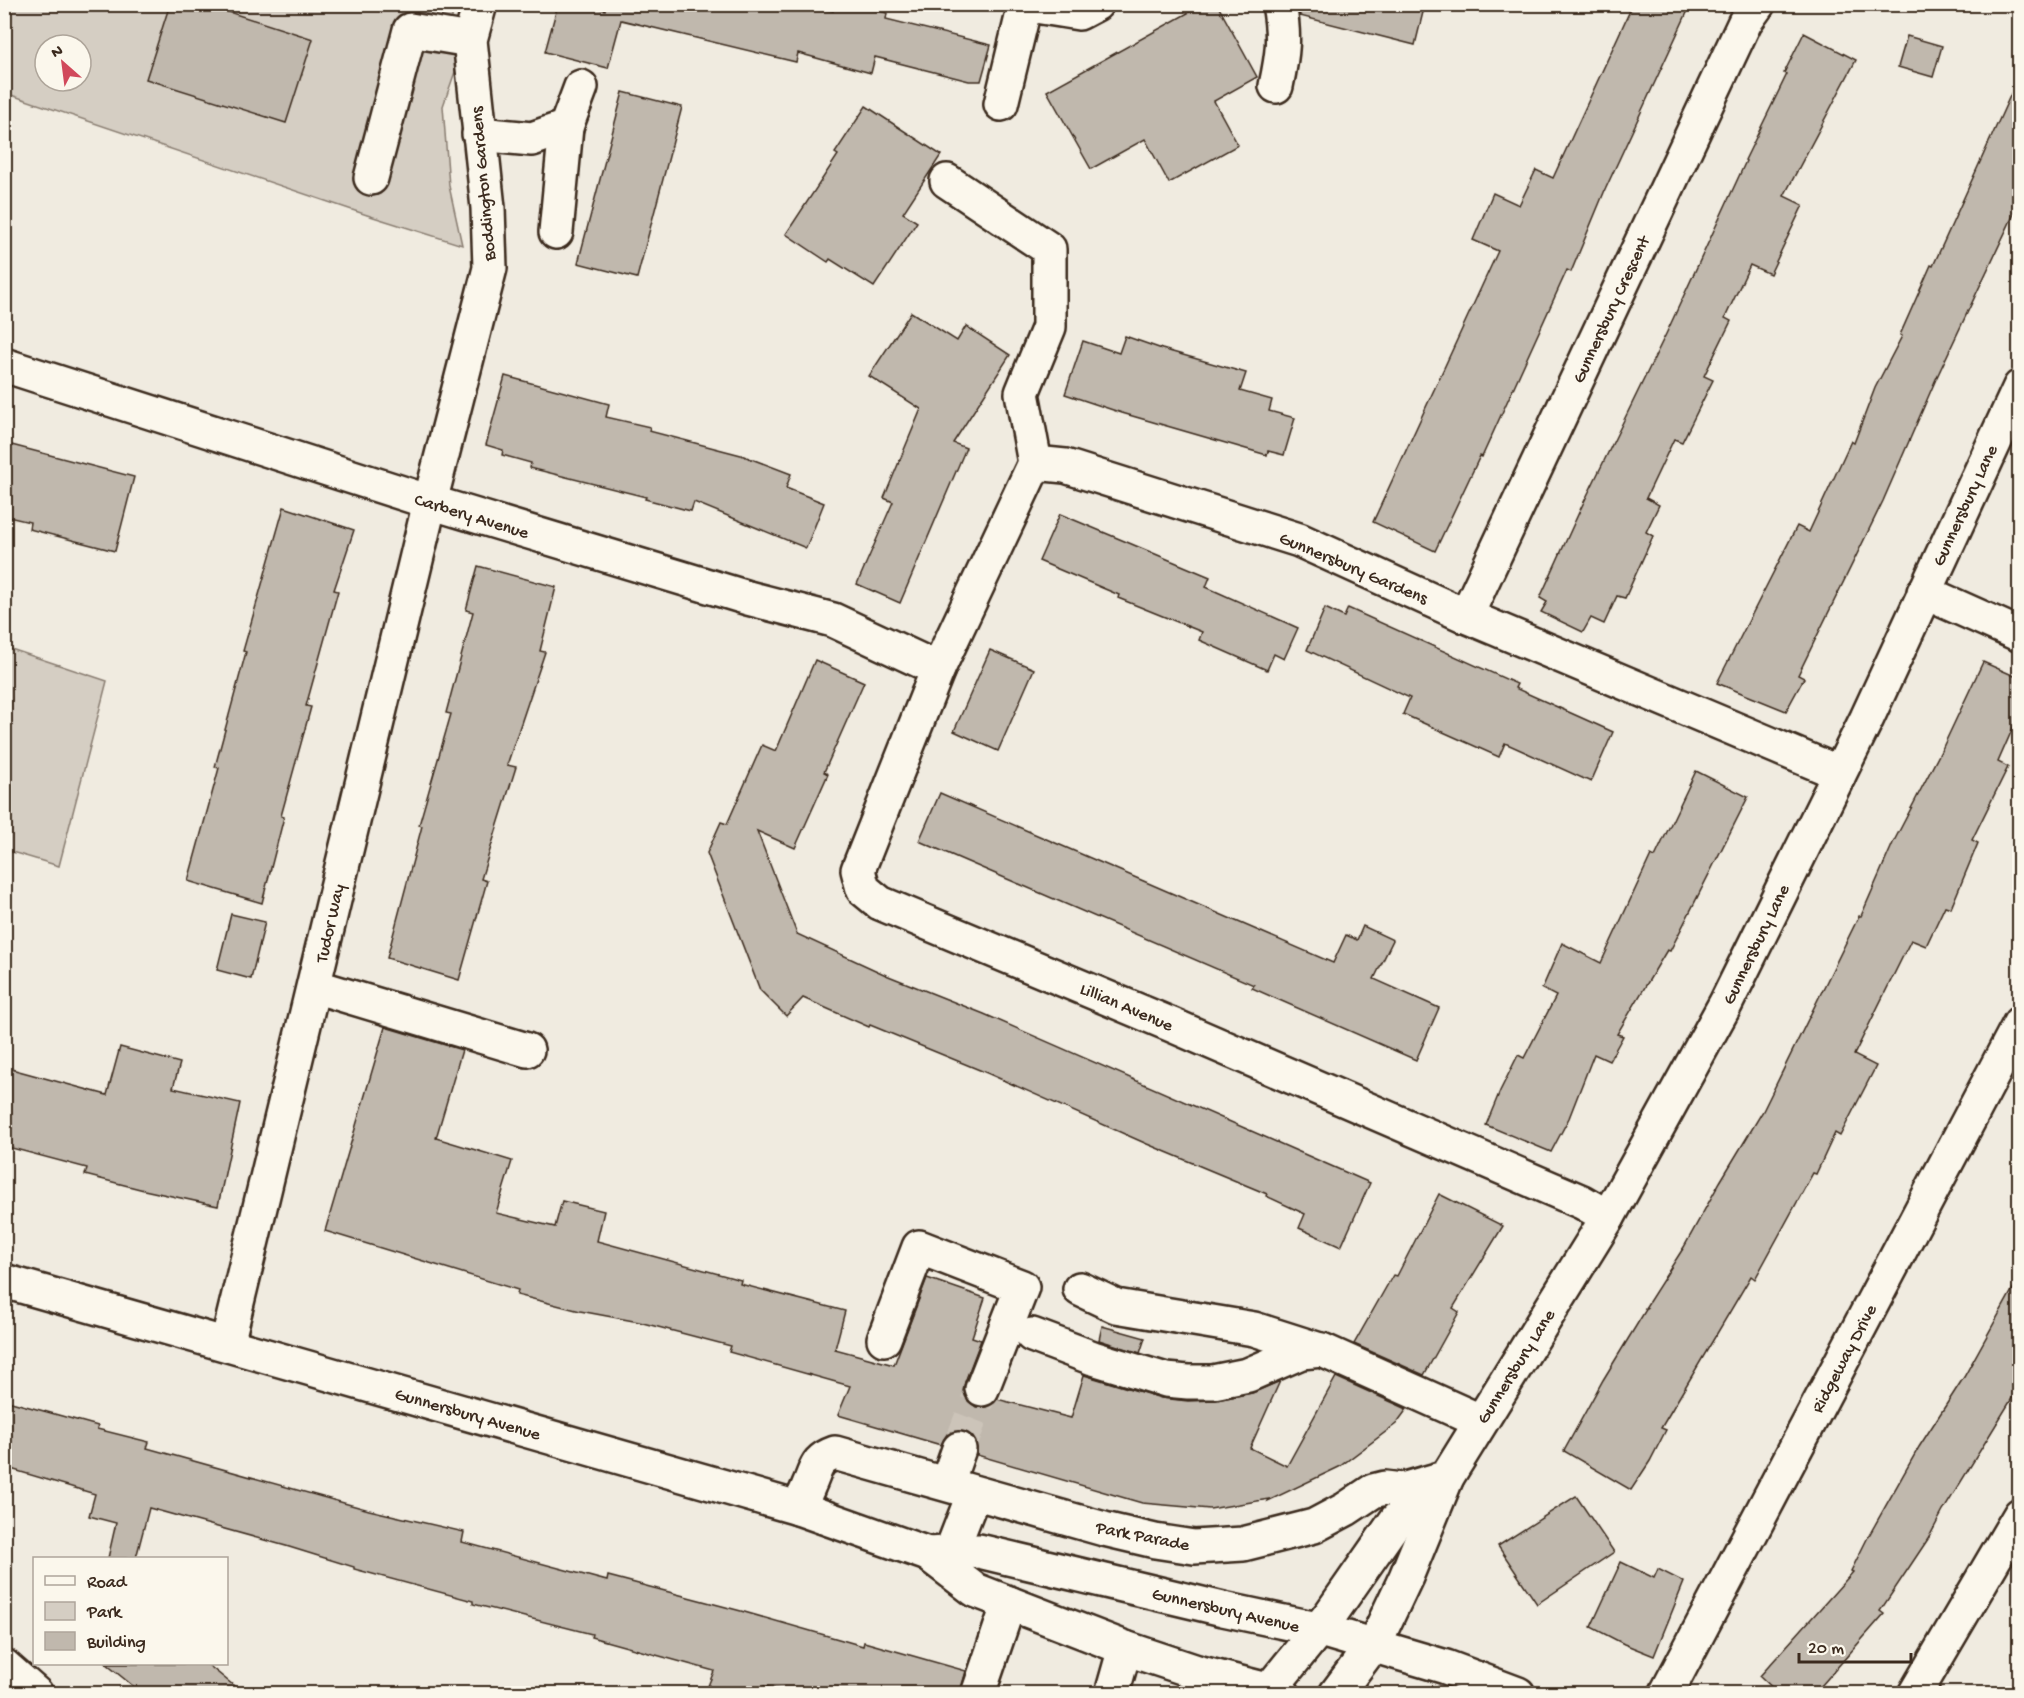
<svg xmlns="http://www.w3.org/2000/svg" width="2024" height="1698" viewBox="0 0 2024 1698" font-family="'Gochi Hand',sans-serif">
  <style>
    .green { fill: #d5cec3; stroke: #887c70; stroke-width: 1.5; fill-rule: evenodd }
    .building { fill: #c0b8ad; stroke: #3b2a1e; stroke-width: 1.5 }
    .lines { fill: none; stroke-linecap: round; stroke-linejoin: round }
    .minor-tunnel { stroke: #ccc4b9; stroke-width: 33; stroke-dasharray: 33 16; stroke-linecap: butt }
    .minor-casing { stroke: #3b2a1e; stroke-width: 38 }
    .major-casing { stroke: #3b2a1e; stroke-width: 38 }
    .highway-casing { stroke: #3b2a1e; stroke-width: 38 }
    .minor { stroke: #fbf7ec; stroke-width: 33 }
    .major { stroke: #fbf7ec; stroke-width: 33 }
    .highway { stroke: #fbf7ec; stroke-width: 33 }
    .labels { text-anchor: middle; stroke-width: 4.5; stroke-linejoin: round; paint-order: stroke }
    .street-label { font-size: 18px; fill: #3b2a1e; stroke: #fbf7ec }
  </style>
  <rect width="100%" height="100%" fill="#f0ebe0"/>
  <filter id="ink" filterUnits="userSpaceOnUse"><feTurbulence type="fractalNoise" baseFrequency=".0167" numOctaves="2"/><feDisplacementMap in="SourceGraphic" scale="12" xChannelSelector="R" yChannelSelector="G"/><feConvolveMatrix kernelMatrix="1 2 1 2 8 2 1 2 1" color-interpolation-filters="sRGB"/></filter>
  <g filter="url(#ink)">
    <g class="green">
      <path d="M 4,5 L 453,5 L 452,16 L 455,72 L 443,106 L 449,186 L 462,245 L 367,215 L 5,93 ZM 45,45 L 81,45 L 81,81 L 45,81 Z"/>
      <path d="M 5,647 L 107,681 L 59,866 L 5,850 Z"/>
    </g>
    <g class="building">
      <path d="M 170,4 L 204,4 L 313,39 L 286,123 L 146,79 Z"/>
      <path d="M 558,4 L 585,4 L 605,10 L 605,4 L 805,4 L 833,11 L 834,4 L 854,4 L 887,13 L 886,19 L 991,45 L 981,81 L 969,81 L 875,57 L 871,73 L 798,53 L 796,62 L 621,20 L 608,68 L 545,52 Z"/>
      <path d="M 1204,4 L 1217,4 L 1257,77 L 1214,101 L 1238,145 L 1169,183 L 1145,139 L 1091,169 L 1047,91 Z"/>
      <path d="M 1299,4 L 1425,4 L 1415,45 L 1300,16 Z"/>
      <path d="M 1633,4 L 1691,4 L 1605,190 L 1571,272 L 1567,270 L 1482,457 L 1480,456 L 1435,551 L 1373,522 L 1498,251 L 1473,240 L 1493,193 L 1519,205 L 1536,170 L 1553,178 Z"/>
      <path d="M 1804,33 L 1856,60 L 1784,196 L 1803,205 L 1770,274 L 1750,265 L 1725,318 L 1731,321 L 1704,376 L 1713,380 L 1682,442 L 1674,439 L 1646,498 L 1659,505 L 1646,532 L 1653,536 L 1625,598 L 1617,596 L 1604,624 L 1591,618 L 1583,632 L 1541,612 L 1547,602 L 1540,598 L 1581,508 L 1666,334 L 1746,161 L 1745,160 L 1787,74 L 1784,73 Z"/>
      <path d="M 1907,36 L 1942,46 L 1933,77 L 1898,67 Z"/>
      <path d="M 2019,76 L 2019,203 L 1936,379 L 1883,501 L 1798,675 L 1804,678 L 1786,711 L 1717,683 L 1797,526 L 1809,532 L 1851,441 L 1854,443 L 1875,388 L 1902,336 L 1900,335 L 1931,265 L 1933,266 Z"/>
      <path d="M 623,92 L 682,107 L 637,278 L 578,263 Z"/>
      <path d="M 866,106 L 941,155 L 903,213 L 917,222 L 874,287 L 830,259 L 828,262 L 786,234 L 838,155 L 835,153 Z"/>
      <path d="M 911,312 L 957,341 L 966,326 L 1010,355 L 953,443 L 966,448 L 900,603 L 857,584 L 893,502 L 884,498 L 921,409 L 869,376 Z"/>
      <path d="M 1125,336 L 1162,349 L 1246,373 L 1240,391 L 1272,400 L 1269,411 L 1295,418 L 1284,455 L 1268,451 L 1267,455 L 1122,413 L 1065,394 L 1083,341 L 1119,353 Z"/>
      <path d="M 505,376 L 609,404 L 606,417 L 650,427 L 649,431 L 741,455 L 791,474 L 786,488 L 824,503 L 806,548 L 694,502 L 691,511 L 645,499 L 646,497 L 530,468 L 531,463 L 502,455 L 503,450 L 486,445 Z"/>
      <path d="M 4,443 L 134,477 L 115,551 L 29,529 L 30,522 L 4,516 Z"/>
      <path d="M 284,507 L 354,530 L 334,590 L 338,591 L 306,706 L 311,707 L 281,816 L 284,817 L 262,903 L 188,881 L 219,768 L 215,767 L 246,652 L 243,651 Z"/>
      <path d="M 1060,514 L 1210,577 L 1206,587 L 1298,628 L 1284,659 L 1274,654 L 1267,670 L 1199,640 L 1202,632 L 1118,598 L 1119,595 L 1039,561 Z"/>
      <path d="M 478,566 L 556,587 L 540,651 L 545,652 L 507,765 L 516,767 L 481,879 L 487,881 L 459,980 L 387,958 L 422,826 L 419,825 L 451,714 L 446,713 L 473,612 L 466,610 Z"/>
      <path d="M 1325,608 L 1344,617 L 1348,608 L 1517,684 L 1515,688 L 1613,732 L 1591,782 L 1505,743 L 1499,757 L 1403,714 L 1410,698 L 1307,650 Z"/>
      <path d="M 990,650 L 1034,669 L 998,751 L 954,731 Z"/>
      <path d="M 815,660 L 864,682 L 824,772 L 828,774 L 795,848 L 757,831 L 797,934 L 886,975 L 984,1014 L 1370,1183 L 1341,1247 L 1299,1228 L 1305,1214 L 1266,1196 L 1267,1194 L 1147,1144 L 987,1073 L 870,1025 L 869,1027 L 803,998 L 786,1016 L 760,990 L 707,853 L 721,822 L 727,824 L 762,745 L 776,751 Z"/>
      <path d="M 1983,662 L 2019,678 L 2019,714 L 1998,762 L 2008,767 L 1972,840 L 1978,843 L 1951,908 L 1945,906 L 1926,946 L 1911,940 L 1854,1055 L 1876,1066 L 1840,1136 L 1835,1133 L 1816,1174 L 1813,1173 L 1755,1279 L 1751,1276 L 1661,1428 L 1666,1430 L 1650,1461 L 1631,1490 L 1564,1451 L 1603,1380 L 1647,1308 L 1645,1308 L 1684,1247 L 1720,1182 L 1763,1111 L 1859,916 L 1861,916 L 1893,843 L 1943,747 Z"/>
      <path d="M 1696,771 L 1748,797 L 1670,951 L 1667,950 L 1617,1034 L 1623,1036 L 1609,1061 L 1594,1054 L 1569,1118 L 1551,1152 L 1486,1125 L 1500,1091 L 1518,1055 L 1524,1058 L 1556,996 L 1542,989 L 1562,943 L 1601,963 L 1651,855 L 1655,857 Z"/>
      <path d="M 940,793 L 1333,963 L 1346,935 L 1357,940 L 1363,926 L 1393,940 L 1374,979 L 1439,1008 L 1416,1060 L 1252,988 L 1254,985 L 919,841 Z"/>
      <path d="M 231,914 L 265,922 L 251,979 L 217,970 Z"/>
      <path d="M 385,1027 L 462,1050 L 436,1138 L 512,1161 L 496,1213 L 555,1227 L 562,1201 L 604,1211 L 597,1241 L 741,1280 L 740,1284 L 845,1311 L 835,1349 L 894,1365 L 927,1278 L 985,1298 L 972,1337 L 981,1340 L 965,1382 L 963,1391 L 967,1400 L 976,1407 L 985,1407 L 993,1404 L 997,1399 L 1071,1418 L 1084,1375 L 1161,1398 L 1188,1401 L 1216,1400 L 1252,1393 L 1280,1381 L 1250,1448 L 1287,1466 L 1336,1377 L 1407,1409 L 1396,1424 L 1339,1467 L 1268,1501 L 1269,1499 L 1210,1509 L 1142,1503 L 977,1455 L 977,1446 L 974,1437 L 965,1431 L 955,1431 L 947,1434 L 941,1445 L 838,1415 L 850,1386 L 729,1352 L 731,1346 L 639,1322 L 580,1311 L 517,1295 L 518,1290 L 325,1231 Z"/>
      <path d="M 120,1047 L 180,1063 L 173,1088 L 240,1103 L 218,1206 L 144,1190 L 85,1175 L 87,1168 L 4,1146 L 4,1067 L 107,1095 Z"/>
      <path d="M 1439,1194 L 1503,1226 L 1453,1308 L 1459,1312 L 1424,1375 L 1354,1344 L 1393,1275 L 1397,1276 Z"/>
      <path d="M 2019,1278 L 2019,1387 L 1943,1511 L 1928,1539 L 1880,1611 L 1884,1614 L 1814,1694 L 1779,1694 L 1760,1676 L 1853,1572 L 1851,1571 L 1867,1539 L 1919,1447 L 1964,1377 Z"/>
      <path d="M 1102,1326 L 1145,1338 L 1140,1353 L 1099,1340 Z"/>
      <path d="M 4,1400 L 98,1426 L 97,1429 L 149,1442 L 147,1448 L 369,1510 L 464,1532 L 462,1542 L 607,1581 L 608,1576 L 741,1611 L 863,1646 L 864,1642 L 966,1671 L 960,1694 L 796,1694 L 764,1686 L 762,1694 L 731,1694 L 708,1686 L 714,1671 L 591,1637 L 592,1634 L 473,1604 L 473,1601 L 354,1569 L 354,1567 L 286,1546 L 149,1508 L 136,1558 L 108,1558 L 116,1523 L 89,1516 L 95,1494 L 4,1467 Z"/>
      <path d="M 1576,1496 L 1614,1552 L 1537,1604 L 1498,1546 Z"/>
      <path d="M 1621,1562 L 1654,1578 L 1658,1569 L 1684,1582 L 1654,1656 L 1624,1644 L 1591,1627 Z"/>
      <path d="M 106,1664 L 207,1664 L 244,1694 L 143,1694 Z"/>
    </g>
    <g class="lines">
      <path class="minor-tunnel" d="M 959,1449 L 982,1389"/>
      <g class="minor-casing">
        <g id="minor">
          <path d="M 1023,4 L 1079,13 L 1096,4"/>
          <path d="M 1276,86 C 1283,53 1285,37 1279,4"/>
          <path d="M 1001,104 L 1025,5"/>
          <path d="M 479,134 L 532,139 L 566,127 L 581,87"/>
          <path d="M 371,178 L 410,30 L 470,40"/>
          <path d="M 947,181 L 1049,249 L 1049,327 L 1022,393 L 1035,463"/>
          <path d="M 556,232 L 566,127"/>
          <path d="M 4,365 L 430,502 L 748,598 L 833,620 L 938,669"/>
          <path d="M 1924,592 L 2020,635"/>
          <path d="M 1466,616 L 1745,22 L 1758,4"/>
          <path d="M 314,986 L 527,1050"/>
          <path d="M 1608,1217 L 1582,1202 L 1172,1025 L 880,903 L 863,889 L 858,870 L 938,669 L 1035,463 L 1065,466 L 1299,540 L 1466,616 L 1825,767 L 1838,777"/>
          <path d="M 1080,1289 L 1116,1306 L 1254,1329 L 1320,1350"/>
          <path d="M 1032,1335 L 1093,1358 L 1166,1380 L 1188,1382 L 1213,1382 L 1248,1375 L 1301,1352 L 1322,1350 L 1480,1421"/>
          <path d="M 884,1339 L 919,1247 L 1022,1287 L 982,1389"/>
          <path d="M 227,1344 L 430,502 L 490,268 L 488,208 L 470,40 L 480,4"/>
          <path d="M 947,1483 L 959,1449"/>
          <path d="M 798,1508 C 802,1500 806,1493 809,1485 C 817,1468 815,1460 835,1453 L 1104,1529 L 1155,1541 L 1194,1547 L 1243,1544 L 1314,1526 L 1346,1509 L 1373,1491 L 1385,1488 L 1402,1490 L 1447,1477"/>
          <path d="M 951,1552 L 974,1493"/>
          <path d="M 4,1666 L 36,1694"/>
          <path d="M 978,1694 L 1009,1603"/>
          <path d="M 1112,1694 L 1125,1648"/>
          <path d="M 1666,1694 L 2020,1023"/>
          <path d="M 1915,1694 L 2020,1515"/>
        </g>
      </g>
      <g class="major-casing">
        <g id="major">
          <path d="M 1266,1694 L 1330,1615 L 1397,1519 L 1443,1480"/>
          <path d="M 1336,1694 L 1372,1646 L 1381,1630 L 1406,1577 L 1447,1477 L 1608,1217 L 1726,1003 L 1867,718 L 2020,387"/>
        </g>
      </g>
      <g class="highway-casing">
        <g id="highway">
          <path d="M 4,1281 L 798,1508 L 928,1554 L 975,1590 L 1125,1648 L 1197,1672 L 1283,1694"/>
          <path d="M 928,1554 L 979,1551 L 1223,1609 L 1317,1629 L 1446,1667 L 1518,1694"/>
        </g>
      </g>
      <use href="#minor" class="minor"/>
      <use href="#major" class="major"/>
      <use href="#highway" class="highway"/>
    </g>
  </g>
  <g class="labels">
    <g class="street-label">
      <text transform="translate(482 184) rotate(-95)" y="6">Boddington Gardens</text>
      <text transform="translate(1610 309) rotate(-65)" y="6">Gunnersbury Crescent</text>
      <text transform="translate(1964 505) rotate(-65)" y="6">Gunnersbury Lane</text>
      <text transform="translate(472 515) rotate(17)" y="6">Carbery Avenue</text>
      <text transform="translate(1354 567) rotate(23)" y="6">Gunnersbury Gardens</text>
      <text transform="translate(329 923) rotate(-77)" y="6">Tudor Way</text>
      <text transform="translate(1755 944) rotate(-64)" y="6">Gunnersbury Lane</text>
      <text transform="translate(1127 1006) rotate(23)" y="6">Lillian Avenue</text>
      <text transform="translate(1843 1358) rotate(-62)" y="6">Ridgeway Drive</text>
      <text transform="translate(1515 1366) rotate(-58)" y="6">Gunnersbury Lane</text>
      <text transform="translate(468 1413) rotate(16)" y="6">Gunnersbury Avenue</text>
      <text transform="translate(1143 1535) rotate(11)" y="6">Park Parade</text>
      <text transform="translate(1226 1609) rotate(13)" y="6">Gunnersbury Avenue</text>
    </g>
  </g>
  <rect width="2024" height="1698" fill="none" stroke="#fbf7ec" stroke-width="24"/>
  <rect x="12" y="12" width="2000" height="1674" fill="none" stroke="#3b2a1e" stroke-width="2" filter="url(#ink)"/>
  <rect x="33" y="1557" width="195" height="108" fill="#fbf7ec" stroke="#aea59a" stroke-width="1.5"/>
  <rect x="45" y="1576" width="30" height="9" fill="#fbf7ec" stroke="#aea59a" stroke-width="1.5"/>
  <text x="87" y="1587" font-size="18" fill="#3b2a1e">Road</text>
  <rect x="45" y="1602" width="30" height="18" fill="#d5cec3" stroke="#aea59a" stroke-width="1.5"/>
  <text x="87" y="1617" font-size="18" fill="#3b2a1e">Park</text>
  <rect x="45" y="1632" width="30" height="18" fill="#c0b8ad" stroke="#aea59a" stroke-width="1.5"/>
  <text x="87" y="1647" font-size="18" fill="#3b2a1e">Building</text>
  <g transform="translate(63 63) rotate(332)"><circle r="28" fill="#fbf7ec" stroke="#aea59a" stroke-width="1.5"/>
  <path d="M0-4.5L10 22L0 15L-10 22Z" fill="#d1495b"/>
  <text y="-9" font-size="16" font-weight="bold" text-anchor="middle" fill="#3b2a1e">N</text>
  </g>
  <path d="M1799 1653v9h112v-9" fill="none" stroke="#3b2a1e" stroke-width="3"/>
  <text x="1808" y="1653" font-size="18" fill="#3b2a1e" stroke="#fbf7ec" stroke-width="4.5" paint-order="stroke">20 m</text>
</svg>
